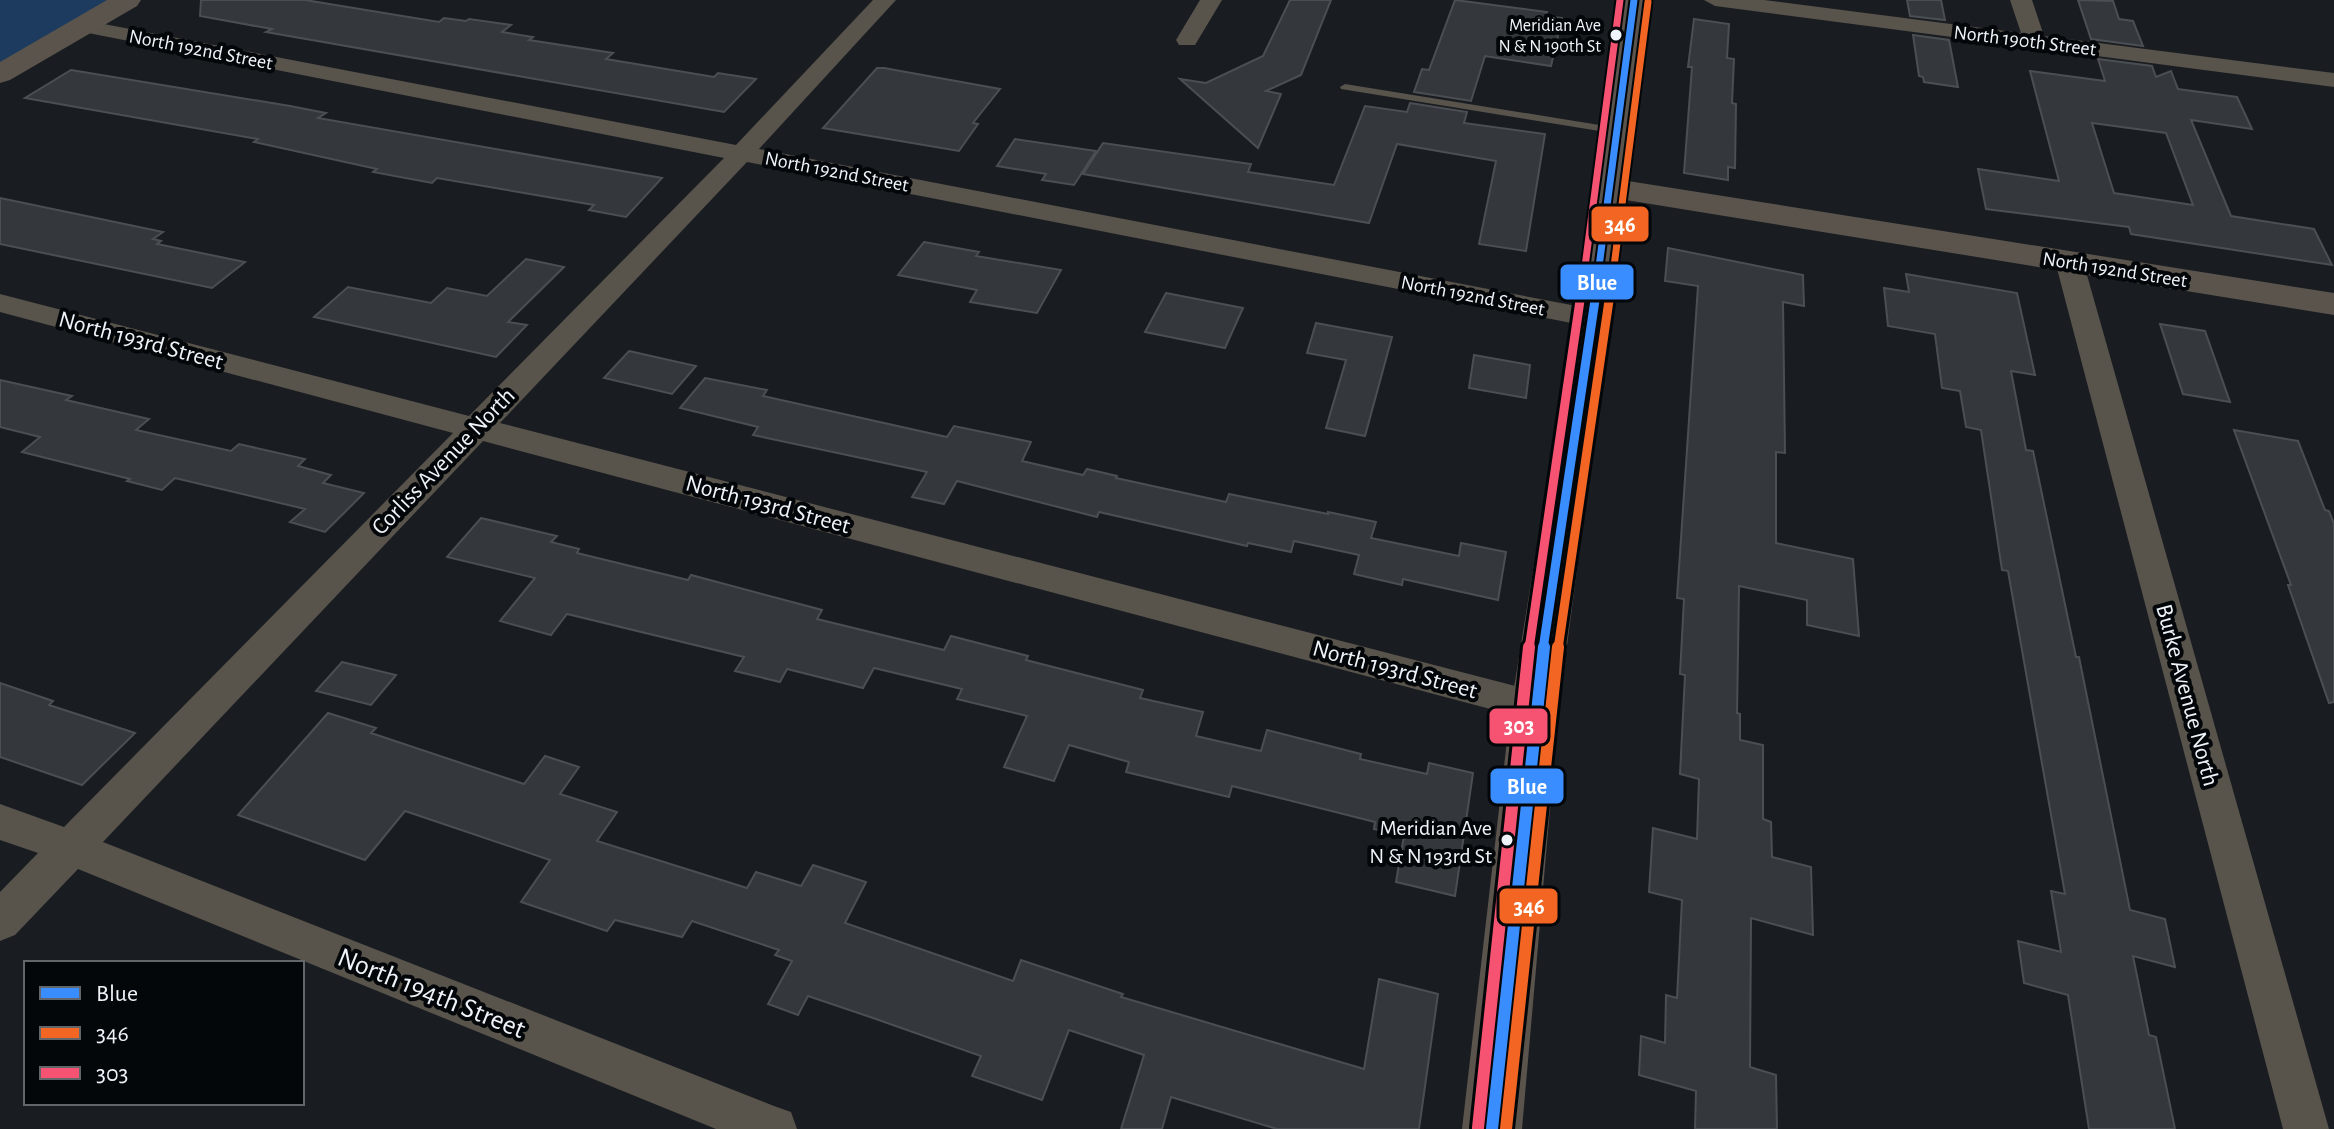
<svg xmlns="http://www.w3.org/2000/svg" width="2334" height="1129" viewBox="0 0 2334 1129" font-family="'Alegreya Sans',sans-serif">
  <style>
    .green { fill: #1d3b5f }
    .building { fill: #34373c; stroke: #4b4f54; stroke-width: 2; fill-rule: evenodd }
    .lines { fill: none; stroke-linecap: round; stroke-linejoin: round }
    .lane { fill: #58534b; fill-rule: evenodd }
    .street { fill: #58534b; fill-rule: evenodd }
    .secondary { fill: #5a544c; fill-rule: evenodd }
    .bus-1-far2-casing { stroke: #04070a; stroke-width: 11 }
    .bus-1-far1-casing { stroke: #04070a; stroke-width: 15 }
    .bus-1-casing { stroke: #04070a; stroke-width: 18 }
    .bus-2-far2-casing { stroke: #04070a; stroke-width: 11 }
    .bus-2-far1-casing { stroke: #04070a; stroke-width: 15 }
    .bus-2-casing { stroke: #04070a; stroke-width: 18 }
    .bus-3-far2-casing { stroke: #04070a; stroke-width: 11 }
    .bus-3-far1-casing { stroke: #04070a; stroke-width: 15 }
    .bus-3-casing { stroke: #04070a; stroke-width: 18 }
    .bus-1-far2 { stroke: #3a8dff; stroke-width: 7 }
    .bus-1-far1 { stroke: #3a8dff; stroke-width: 9 }
    .bus-1 { stroke: #3a8dff; stroke-width: 12 }
    .bus-2-far2 { stroke: #f26522; stroke-width: 7 }
    .bus-2-far1 { stroke: #f26522; stroke-width: 9 }
    .bus-2 { stroke: #f26522; stroke-width: 12 }
    .bus-3-far2 { stroke: #f65372; stroke-width: 7 }
    .bus-3-far1 { stroke: #f65372; stroke-width: 9 }
    .bus-3 { stroke: #f65372; stroke-width: 12 }
    .bus-dot { fill: #eff4fb; stroke: #04070a; stroke-width: 3 }
    .labels { text-anchor: middle; stroke-width: 8; stroke-linejoin: round; paint-order: stroke }
    .far-bus-label { font-size: 18px; fill: #eff4fb; stroke: #04070a; text-anchor: end }
    .far-street-label { font-size: 20px; fill: #eff4fb; stroke: #04070a }
    .bus-label { font-size: 22px; fill: #eff4fb; stroke: #04070a; text-anchor: end }
    .street-label { font-size: 24px; fill: #eff4fb; stroke: #04070a }
    .near-street-label { font-size: 28px; fill: #eff4fb; stroke: #04070a }
    .line-badge { stroke: #04070a; stroke-width: 3 }
    .badge-label { font-size: 22px; text-anchor: middle; font-weight: bold; fill: #fff }
  </style>
  <rect width="100%" height="100%" fill="#191d22"/>
  <path class="green" d="M 0,0 L 111,0 L 0,63 Z"/>
  <g class="building">
    <path d="M 201,0 L 305,0 L 439,22 L 444,18 L 466,21 L 469,19 L 511,25 L 502,32 L 533,37 L 529,40 L 613,53 L 606,59 L 714,77 L 718,73 L 756,79 L 724,112 L 266,32 L 272,29 L 200,16 Z"/>
    <path d="M 1290,0 L 1331,0 L 1301,75 L 1266,91 L 1281,94 L 1258,148 L 1180,79 L 1206,83 L 1263,56 Z"/>
    <path d="M 1455,0 L 1547,12 L 1546,16 L 1562,18 L 1551,66 L 1485,56 L 1471,101 L 1414,92 L 1422,69 L 1429,70 Z"/>
    <path d="M 1907,0 L 1941,0 L 1945,20 L 1910,16 Z"/>
    <path d="M 2078,0 L 2113,1 L 2119,19 L 2133,21 L 2143,46 L 2091,39 Z"/>
    <path d="M 1694,19 L 1729,24 L 1727,58 L 1734,59 L 1732,103 L 1736,104 L 1735,168 L 1728,167 L 1728,180 L 1684,173 L 1692,67 L 1688,67 Z"/>
    <path d="M 1913,35 L 1949,40 L 1958,87 L 1924,82 L 1923,77 L 1919,76 Z"/>
    <path d="M 2098,59 L 2152,66 L 2156,77 L 2171,71 L 2178,89 L 2237,97 L 2252,129 L 2191,120 L 2231,216 L 2314,229 L 2332,265 L 2131,234 L 2129,227 L 1986,209 L 1978,169 L 2059,181 L 2030,71 L 2105,81 ZM 2092,123 L 2166,133 L 2193,205 L 2114,193 Z"/>
    <path d="M 877,68 L 884,68 L 1000,89 L 973,123 L 978,124 L 959,151 L 823,128 Z"/>
    <path d="M 71,70 L 290,106 L 326,113 L 318,118 L 662,178 L 626,217 L 589,210 L 594,205 L 437,178 L 432,183 L 373,172 L 377,169 L 254,142 L 258,139 L 25,98 Z"/>
    <path d="M 1410,103 L 1467,112 L 1464,123 L 1545,134 L 1526,251 L 1479,244 L 1496,161 L 1397,144 L 1369,223 L 1083,174 L 1103,143 L 1251,164 L 1248,172 L 1334,185 L 1365,106 L 1407,112 Z"/>
    <path d="M 1015,139 L 1096,151 L 1074,185 L 1042,180 L 1046,174 L 997,166 Z"/>
    <path d="M 0,198 L 163,232 L 153,239 L 161,241 L 157,244 L 245,262 L 212,288 L 0,244 Z"/>
    <path d="M 924,242 L 979,252 L 976,256 L 1061,270 L 1037,313 L 970,302 L 977,290 L 898,275 Z"/>
    <path d="M 1668,248 L 1803,275 L 1804,306 L 1783,302 L 1785,453 L 1776,452 L 1776,543 L 1853,559 L 1859,636 L 1807,625 L 1807,600 L 1739,586 L 1737,713 L 1740,714 L 1740,740 L 1763,745 L 1763,819 L 1771,822 L 1772,857 L 1811,867 L 1813,935 L 1751,918 L 1750,1067 L 1776,1075 L 1777,1129 L 1695,1129 L 1696,1091 L 1639,1075 L 1641,1036 L 1665,1043 L 1666,995 L 1677,998 L 1682,900 L 1649,892 L 1653,828 L 1697,839 L 1699,779 L 1680,774 L 1685,675 L 1680,674 L 1684,599 L 1677,598 L 1698,286 L 1665,281 Z"/>
    <path d="M 526,259 L 564,267 L 508,322 L 527,325 L 496,357 L 314,317 L 348,287 L 431,303 L 447,288 L 487,296 Z"/>
    <path d="M 1906,274 L 2017,293 L 2035,375 L 2011,371 L 2026,450 L 2033,451 L 2076,657 L 2079,657 L 2130,910 L 2165,919 L 2175,967 L 2133,956 L 2149,1035 L 2156,1037 L 2175,1129 L 2089,1129 L 2068,995 L 2024,983 L 2018,941 L 2061,952 L 2051,891 L 2065,894 L 2008,571 L 2002,570 L 1981,430 L 1966,427 L 1960,391 L 1942,388 L 1935,334 L 1888,326 L 1884,288 L 1909,292 Z"/>
    <path d="M 1166,293 L 1243,308 L 1225,348 L 1145,332 Z"/>
    <path d="M 1316,323 L 1392,337 L 1365,436 L 1326,428 L 1346,360 L 1307,353 Z"/>
    <path d="M 2160,324 L 2205,331 L 2230,402 L 2183,394 Z"/>
    <path d="M 629,351 L 696,366 L 672,394 L 604,378 Z"/>
    <path d="M 1474,355 L 1530,365 L 1526,398 L 1469,388 Z"/>
    <path d="M 705,378 L 767,390 L 763,396 L 947,437 L 954,426 L 1031,442 L 1022,461 L 1083,475 L 1087,469 L 1117,476 L 1116,478 L 1226,502 L 1229,494 L 1328,514 L 1328,512 L 1376,522 L 1371,538 L 1459,556 L 1461,543 L 1506,552 L 1498,600 L 1403,579 L 1402,585 L 1354,574 L 1359,555 L 1294,541 L 1291,552 L 1248,543 L 1247,546 L 1099,512 L 1097,517 L 957,481 L 944,504 L 912,497 L 927,472 L 753,435 L 758,427 L 680,408 Z"/>
    <path d="M 0,380 L 72,396 L 66,400 L 149,419 L 136,430 L 231,451 L 239,444 L 305,459 L 298,466 L 331,475 L 323,483 L 364,493 L 325,532 L 290,522 L 305,509 L 175,478 L 162,490 L 127,481 L 130,479 L 22,452 L 40,437 L 0,427 Z"/>
    <path d="M 2234,430 L 2298,441 L 2325,510 L 2329,511 L 2334,524 L 2334,702 L 2329,703 L 2288,585 L 2291,585 Z"/>
    <path d="M 481,518 L 557,536 L 551,542 L 579,549 L 577,553 L 688,580 L 691,575 L 822,610 L 817,619 L 944,650 L 951,636 L 1028,656 L 1026,660 L 1143,690 L 1140,698 L 1203,712 L 1196,736 L 1261,751 L 1267,730 L 1361,754 L 1360,759 L 1427,774 L 1429,763 L 1473,773 L 1455,896 L 1396,882 L 1404,836 L 1374,829 L 1375,822 L 1232,786 L 1229,797 L 1126,772 L 1129,762 L 1069,745 L 1054,781 L 1004,767 L 1027,716 L 957,699 L 962,689 L 874,668 L 863,688 L 787,669 L 780,682 L 735,671 L 744,657 L 567,614 L 551,635 L 500,621 L 535,578 L 447,557 Z"/>
    <path d="M 342,662 L 396,675 L 371,705 L 316,691 Z"/>
    <path d="M 0,683 L 53,701 L 49,705 L 135,733 L 82,785 L 0,757 Z"/>
    <path d="M 328,713 L 376,728 L 371,733 L 524,784 L 545,756 L 579,767 L 560,794 L 617,812 L 597,841 L 747,888 L 756,872 L 801,886 L 813,865 L 866,882 L 845,923 L 1013,981 L 1021,960 L 1123,994 L 1121,997 L 1364,1069 L 1379,979 L 1438,994 L 1419,1129 L 1277,1129 L 1171,1097 L 1162,1129 L 1121,1129 L 1144,1055 L 1069,1030 L 1042,1100 L 972,1076 L 981,1056 L 873,1018 L 808,996 L 798,1015 L 768,1004 L 792,961 L 775,955 L 779,950 L 692,921 L 682,937 L 615,920 L 607,931 L 521,902 L 550,860 L 405,811 L 365,860 L 238,815 Z"/>
  </g>
  <g class="lines">
    <path class="lane" d="M 1345,84 L 1618,128 L 1624,131 L 1618,134 L 1341,89 L 1340,87 Z"/>
    <g class="street">
      <path d="M 873,0 L 896,0 L 759,149 L 1592,309 L 1602,312 L 1606,318 L 1602,324 L 1592,327 L 747,162 L 500,423 L 1535,691 L 1548,695 L 1554,706 L 1548,717 L 1535,721 L 483,441 L 103,842 L 774,1106 L 791,1112 L 797,1129 L 716,1129 L 78,869 L 15,935 L 0,941 L 0,892 L 38,853 L 0,840 L 0,804 L 64,827 L 453,433 L 0,312 L 0,294 L 469,416 L 724,158 L 83,32 L 75,31 L 72,26 L 75,21 L 83,20 L 736,145 Z"/>
      <path d="M 1200,0 L 1222,0 L 1195,45 L 1179,45 L 1176,40 Z"/>
      <path d="M 1704,0 L 1764,0 L 2021,33 L 2010,0 L 2032,0 L 2044,36 L 2334,73 L 2334,87 L 1715,6 Z"/>
      <path d="M 2069,253 L 2079,255 L 2083,261 L 2329,1129 L 2283,1129 L 2055,261 L 2059,255 Z"/>
    </g>
    <g class="secondary">
      <path d="M 107,0 L 141,0 L 137,6 L 10,80 L 0,83 L 0,62 Z"/>
      <path d="M 1620,0 L 1648,0 L 1628,181 L 2334,293 L 2334,315 L 1626,200 L 1559,706 L 1522,1129 L 1462,1129 L 1511,706 L 1595,188 Z"/>
    </g>
    <g class="bus-1-far2-casing">
      <path id="bus-1-far2" d="M 1597,282 L 1634,0"/>
    </g>
    <g class="bus-1-far1-casing">
      <path id="bus-1-far1" d="M 1543,649 L 1598,280"/>
    </g>
    <g class="bus-1-casing">
      <path id="bus-1" d="M 1492,1129 L 1544,647"/>
    </g>
    <g class="bus-2-far2-casing">
      <path id="bus-2-far2" d="M 1612,282 L 1648,2"/>
    </g>
    <g class="bus-2-far1-casing">
      <path id="bus-2-far1" d="M 1558,649 L 1612,280"/>
    </g>
    <g class="bus-2-casing">
      <path id="bus-2" d="M 1506,1129 L 1558,647"/>
    </g>
    <g class="bus-3-far2-casing">
      <path id="bus-3-far2" d="M 1583,282 L 1620,0"/>
    </g>
    <g class="bus-3-far1-casing">
      <path id="bus-3-far1" d="M 1529,649 L 1583,280"/>
    </g>
    <g class="bus-3-casing">
      <path id="bus-3" d="M 1478,1128 L 1529,647"/>
    </g>
    <use href="#bus-1-far2" class="bus-1-far2"/>
    <use href="#bus-1-far1" class="bus-1-far1"/>
    <use href="#bus-1" class="bus-1"/>
    <use href="#bus-2-far2" class="bus-2-far2"/>
    <use href="#bus-2-far1" class="bus-2-far1"/>
    <use href="#bus-2" class="bus-2"/>
    <use href="#bus-3-far2" class="bus-3-far2"/>
    <use href="#bus-3-far1" class="bus-3-far1"/>
    <use href="#bus-3" class="bus-3"/>
  </g>
  <g class="bus-dot">
    <circle cx="1616" cy="35" r="7"/>
    <circle cx="1507" cy="840" r="7"/>
  </g>
  <g class="labels">
    <g class="far-bus-label">
      <text x="1601" y="31">Meridian Ave<tspan x="1601" dy="21">N &amp; N 190th St</tspan></text>
    </g>
    <g class="far-street-label">
      <text transform="translate(2025 40) rotate(7)" y="7">North 190th Street</text>
      <text transform="translate(201 49) rotate(11)" y="7">North 192nd Street</text>
      <text transform="translate(837 171) rotate(11)" y="7">North 192nd Street</text>
      <text transform="translate(2115 269) rotate(9)" y="7">North 192nd Street</text>
      <text transform="translate(1473 295) rotate(11)" y="7">North 192nd Street</text>
    </g>
    <g class="bus-label">
      <text x="1492" y="835">Meridian Ave<tspan x="1492" dy="28">N &amp; N 193rd St</tspan></text>
    </g>
    <g class="street-label">
      <text transform="translate(141 340) rotate(15)" y="8">North 193rd Street</text>
      <text transform="translate(443 461) rotate(-46)" y="8">Corliss Avenue North</text>
      <text transform="translate(768 504) rotate(15)" y="8">North 193rd Street</text>
      <text transform="translate(1395 669) rotate(15)" y="8">North 193rd Street</text>
      <text transform="translate(2188 695) rotate(75)" y="8">Burke Avenue North</text>
    </g>
    <g class="near-street-label">
      <text transform="translate(432 992) rotate(22)" y="10">North 194th Street</text>
    </g>
  </g>
  <g class="line-badge">
    <rect x="1590" y="205" width="60" height="38" rx="8" fill="#f26522"/>
    <rect x="1559" y="263" width="76" height="38" rx="8" fill="#3a8dff"/>
    <rect x="1488" y="707" width="61" height="38" rx="8" fill="#f65372"/>
    <rect x="1489" y="767" width="76" height="38" rx="8" fill="#3a8dff"/>
    <rect x="1498" y="887" width="61" height="38" rx="8" fill="#f26522"/>
  </g>
  <g class="badge-label">
    <text x="1620" y="232">346</text>
    <text x="1597" y="290">Blue</text>
    <text x="1519" y="733">303</text>
    <text x="1527" y="794">Blue</text>
    <text x="1529" y="914">346</text>
  </g>
  <rect x="24" y="961" width="280" height="144" fill="#04070a" stroke="#62666a" stroke-width="2"/>
  <rect x="40" y="987" width="40" height="12" fill="#3a8dff" stroke="#62666a" stroke-width="2"/>
  <text x="96" y="1001" font-size="24" fill="#eff4fb">Blue</text>
  <rect x="40" y="1027" width="40" height="12" fill="#f26522" stroke="#62666a" stroke-width="2"/>
  <text x="96" y="1041" font-size="24" fill="#eff4fb">346</text>
  <rect x="40" y="1067" width="40" height="12" fill="#f65372" stroke="#62666a" stroke-width="2"/>
  <text x="96" y="1081" font-size="24" fill="#eff4fb">303</text>
</svg>
